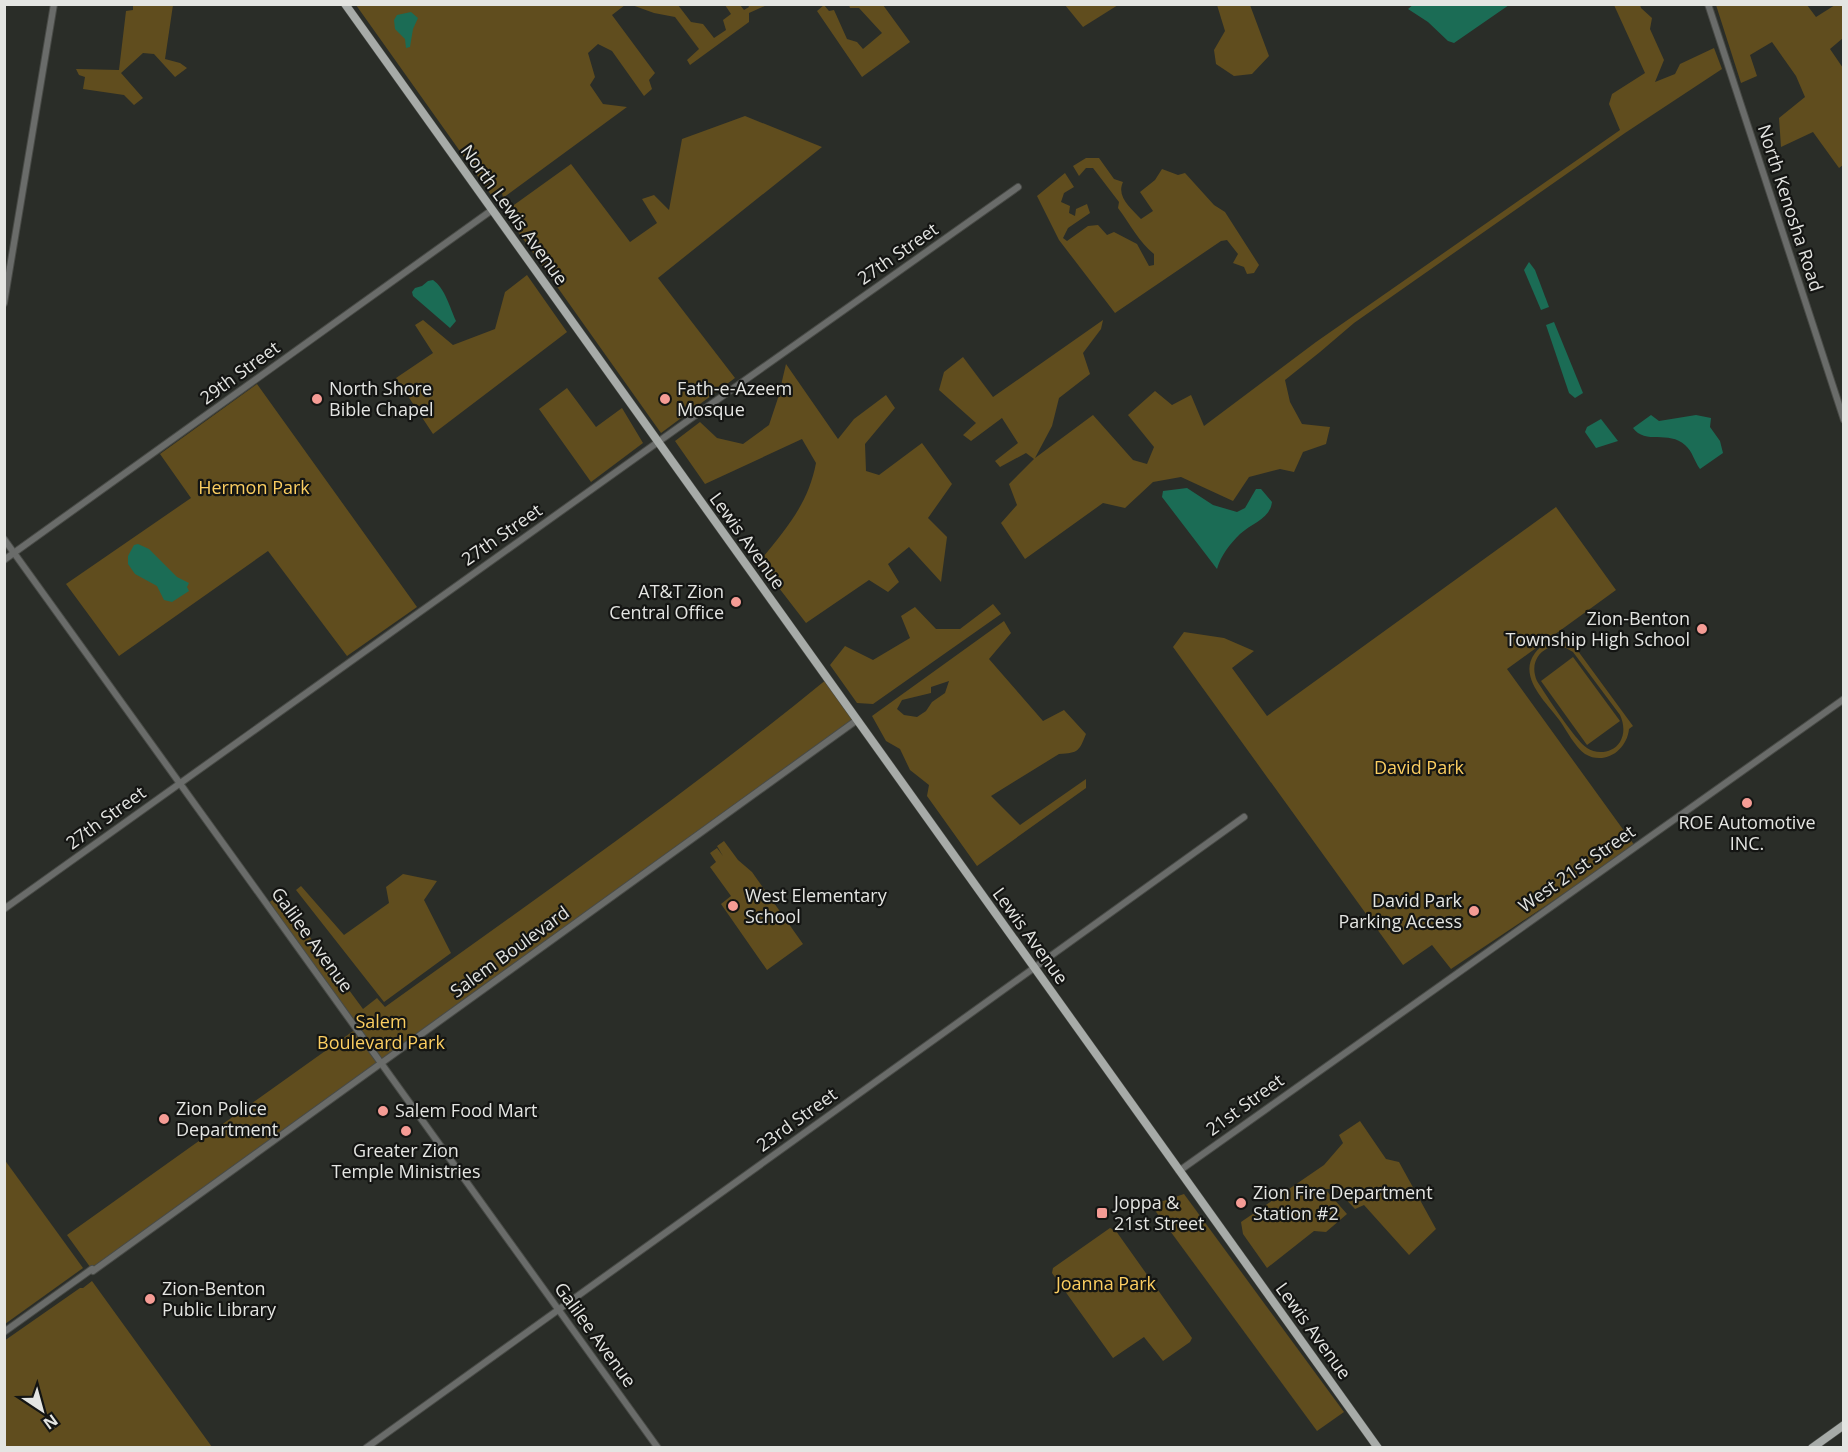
<svg xmlns="http://www.w3.org/2000/svg" width="1848" height="1452" viewBox="0 0 1848 1452" font-family="'Open Sans',sans-serif">
  <style>
    .green { fill: #604d1e; fill-rule: evenodd }
    .water { fill: #1b6c55 }
    .lines { fill: none; stroke-linecap: round; stroke-linejoin: round }
    .minor-casing { stroke: #484a46; stroke-width: 8 }
    .major-casing { stroke: #484a46; stroke-width: 9 }
    .minor { stroke: #6a6c6a; stroke-width: 6 }
    .major { stroke: #a7aba8; stroke-width: 8 }
    .poi-dot { fill: #f59c95; stroke: #141513; stroke-width: 2 }
    .labels { text-anchor: middle; stroke-width: 4.5; stroke-linejoin: round; paint-order: stroke }
    .street-label { font-size: 18px; fill: #e4e5e2; stroke: #141513 }
    .poi-label { font-size: 18px; fill: #e4e5e2; stroke: #141513; text-anchor: start }
    .park-label { font-size: 18px; fill: #fcce61; stroke: #141513 }
  </style>
  <rect width="100%" height="100%" fill="#2a2d28"/>
  <g class="green">
    <path d="M 133,5 L 173,5 L 165,59 L 180,63 L 187,68 L 175,77 L 154,54 L 143,53 L 121,73 L 143,98 L 134,105 L 124,95 L 83,89 L 85,77 L 79,75 L 76,69 L 119,70 L 126,11 L 133,10 Z"/>
    <path d="M 356,5 L 625,5 L 612,15 L 655,73 L 649,80 L 652,89 L 644,96 L 612,51 L 598,44 L 588,53 L 595,77 L 590,85 L 603,104 L 627,107 L 503,198 L 502,193 L 494,199 Z"/>
    <path d="M 632,5 L 678,5 L 691,22 L 703,24 L 714,38 L 726,30 L 723,20 L 731,14 L 725,5 L 740,5 L 744,10 L 749,7 L 748,5 L 767,5 L 749,13 L 749,22 L 690,65 L 687,60 L 699,49 L 675,17 L 654,13 Z"/>
    <path d="M 824,5 L 829,11 L 834,10 L 847,39 L 857,42 L 863,49 L 882,33 L 859,8 L 850,8 L 849,5 L 883,5 L 910,42 L 862,77 L 817,11 Z"/>
    <path d="M 1065,5 L 1118,5 L 1083,27 Z"/>
    <path d="M 1217,5 L 1250,5 L 1269,56 L 1252,74 L 1234,76 L 1216,64 L 1214,50 L 1225,31 Z"/>
    <path d="M 1614,5 L 1640,5 L 1641,8 L 1652,18 L 1650,29 L 1664,60 L 1655,82 L 1675,74 L 1680,64 L 1714,48 L 1722,69 L 1625,133 L 1354,323 L 1320,352 L 1285,380 L 1290,402 L 1302,424 L 1330,427 L 1326,444 L 1303,452 L 1294,472 L 1280,469 L 1249,477 L 1233,501 L 1181,477 L 1153,482 L 1125,508 L 1103,503 L 1025,559 L 1001,523 L 1017,505 L 1009,484 L 1034,459 L 1026,453 L 1000,467 L 995,461 L 1018,443 L 1002,418 L 971,441 L 963,435 L 976,423 L 939,390 L 944,372 L 963,357 L 993,397 L 1103,320 L 1101,329 L 1083,353 L 1090,374 L 1059,398 L 1052,426 L 1035,458 L 1093,415 L 1133,460 L 1147,464 L 1154,447 L 1128,415 L 1155,391 L 1172,405 L 1191,395 L 1204,426 L 1316,342 L 1620,130 L 1609,104 L 1612,94 L 1645,73 Z"/>
    <path d="M 1716,5 L 1807,5 L 1816,17 L 1835,5 L 1843,5 L 1843,38 L 1830,49 L 1843,68 L 1843,165 L 1839,168 L 1813,132 L 1781,147 L 1779,118 L 1805,97 L 1796,76 L 1772,42 L 1750,55 L 1757,76 L 1741,83 Z"/>
    <path d="M 745,116 L 822,147 L 658,278 L 735,378 L 661,433 L 504,212 L 571,164 L 630,242 L 657,223 L 642,199 L 654,195 L 669,210 L 682,139 Z"/>
    <path d="M 1086,158 L 1099,158 L 1114,179 L 1123,182 C 1116,197 1131,208 1141,219 L 1153,211 L 1140,192 L 1155,180 L 1162,169 L 1178,175 L 1185,173 L 1214,205 L 1225,212 L 1259,265 L 1254,273 L 1247,274 L 1244,267 L 1233,263 L 1238,254 L 1227,240 L 1221,241 L 1115,313 L 1059,240 L 1037,196 L 1065,173 L 1074,187 L 1064,193 L 1061,202 L 1070,206 L 1069,213 L 1075,216 L 1076,209 L 1087,204 L 1090,213 L 1068,228 L 1063,238 L 1067,241 L 1088,226 L 1098,225 L 1107,235 L 1114,232 L 1137,244 L 1149,266 L 1154,265 L 1154,254 C 1139,242 1130,224 1118,208 L 1119,202 L 1093,168 L 1086,168 L 1079,176 L 1073,166 Z"/>
    <path d="M 527,275 L 567,332 L 433,434 L 396,378 L 433,353 L 415,325 L 423,320 L 453,345 L 495,329 L 505,292 Z"/>
    <path d="M 786,364 L 838,439 L 854,419 L 886,395 L 895,408 L 865,444 L 866,471 L 879,475 L 922,443 L 952,484 L 928,518 L 947,537 L 941,582 L 909,547 L 888,564 L 899,582 L 888,592 L 869,580 L 806,623 L 759,562 C 785,530 808,505 816,463 L 802,439 L 705,484 L 675,441 L 700,422 L 717,438 L 743,444 L 769,425 L 778,398 Z"/>
    <path d="M 257,384 L 417,607 L 347,656 L 268,551 L 119,656 L 66,584 L 191,498 L 160,454 Z"/>
    <path d="M 567,388 L 596,427 L 622,408 L 643,443 L 591,482 L 539,409 Z"/>
    <path d="M 1556,507 L 1616,590 L 1507,669 L 1635,846 L 1451,969 L 1432,945 L 1403,965 L 1173,647 L 1184,632 L 1224,638 L 1254,651 L 1232,668 L 1267,716 Z"/>
    <path d="M 993,604 L 1001,614 L 873,704 L 857,703 L 830,665 L 845,646 L 873,660 L 910,638 L 901,616 L 915,607 L 936,629 L 960,629 Z"/>
    <path d="M 1004,621 L 1011,633 L 989,659 L 1043,721 L 1064,710 L 1086,734 C 1079,751 1079,753 1059,754 L 991,796 L 1020,825 L 1086,779 L 1086,788 L 977,866 L 927,796 L 929,785 L 910,770 L 900,749 L 886,741 L 872,716 ZM 949,681 L 945,693 L 932,702 L 926,711 L 917,717 L 904,715 L 897,709 L 902,700 L 931,693 L 931,687 Z"/>
    <path d="M 1558,641 L 1568,643 L 1578,651 L 1633,726 L 1629,729 C 1627,750 1605,766 1585,754 C 1575,747 1567,731 1560,721 C 1547,703 1517,677 1535,653 C 1541,645 1548,642 1558,641 ZM 1553,646 L 1566,648 L 1573,652 L 1620,715 C 1624,724 1625,733 1620,742 C 1613,753 1597,755 1587,748 C 1575,740 1546,695 1537,681 C 1530,665 1537,651 1553,646 Z"/>
    <path d="M 1573,657 L 1620,721 L 1587,745 L 1541,681 Z"/>
    <path d="M 827,679 L 857,720 L 93,1271 L 67,1235 L 356,1029 L 267,904 L 279,895 L 363,1009 L 377,998 L 385,1007 C 534,900 685,795 827,679 Z"/>
    <path d="M 724,841 L 738,860 L 752,872 L 803,944 L 767,970 L 721,904 L 731,896 L 710,867 L 716,862 L 710,853 L 717,848 L 723,856 L 717,846 Z"/>
    <path d="M 403,874 L 437,881 L 424,900 L 451,953 L 384,1002 L 296,890 L 301,886 L 344,935 L 389,903 L 386,887 Z"/>
    <path d="M 1360,1121 L 1386,1159 L 1399,1162 L 1436,1229 L 1409,1255 L 1364,1205 L 1355,1209 L 1336,1189 L 1325,1189 L 1347,1214 L 1326,1232 L 1314,1231 L 1267,1268 L 1243,1234 L 1241,1222 L 1324,1165 L 1343,1143 L 1339,1135 Z"/>
    <path d="M 4,1159 L 83,1268 L 5,1324 L 4,1324 Z"/>
    <path d="M 1184,1194 L 1344,1412 L 1317,1431 L 1151,1205 Z"/>
    <path d="M 1110,1228 L 1116,1231 L 1192,1338 L 1190,1342 L 1163,1361 L 1144,1337 L 1113,1358 L 1052,1273 L 1053,1268 Z"/>
    <path d="M 92,1281 L 212,1447 L 5,1447 L 4,1341 L 80,1288 L 83,1288 Z"/>
  </g>
  <g class="water">
    <path d="M 1414,4 L 1509,4 L 1509,5 L 1454,43 L 1448,41 L 1428,22 L 1408,9 Z"/>
    <path d="M 411,12 L 418,18 L 413,29 L 410,47 L 406,48 L 405,39 L 395,29 L 394,20 L 397,15 Z"/>
    <path d="M 1529,262 L 1535,270 L 1549,307 L 1541,310 L 1524,270 Z"/>
    <path d="M 433,280 C 445,288 450,308 456,321 L 450,328 L 413,296 L 412,292 L 415,288 L 422,286 L 428,281 Z"/>
    <path d="M 1554,322 L 1583,393 L 1575,398 L 1569,393 L 1546,325 Z"/>
    <path d="M 1651,415 L 1659,421 L 1696,415 L 1711,418 L 1710,427 L 1720,441 L 1723,453 L 1700,469 C 1694,461 1693,452 1685,445 C 1669,430 1645,445 1633,428 Z"/>
    <path d="M 1601,419 L 1618,441 L 1596,448 L 1585,432 L 1587,427 Z"/>
    <path d="M 1187,488 L 1213,505 L 1237,512 L 1245,508 L 1256,489 L 1261,489 L 1272,502 C 1270,519 1252,523 1240,534 C 1230,544 1221,555 1217,569 L 1162,497 L 1163,491 Z"/>
    <path d="M 138,544 L 149,549 L 177,577 L 189,583 L 187,587 L 189,591 L 172,602 L 164,600 L 157,586 L 135,574 L 128,564 L 128,556 L 134,545 Z"/>
  </g>
  <g class="lines">
    <g class="minor-casing">
      <g id="minor">
        <path d="M 1708,4 L 1844,420"/>
        <path d="M 4,303 L 54,4"/>
        <path d="M 4,539 L 658,1448"/>
        <path d="M 4,560 L 492,210"/>
        <path d="M 4,909 L 700,412 L 1018,187"/>
        <path d="M 1179,1171 L 1844,699"/>
        <path d="M 93,1271 L 857,720"/>
        <path d="M 4,1332 L 92,1269"/>
        <path d="M 366,1448 L 1244,817"/>
      </g>
    </g>
    <g class="major-casing">
      <g id="major">
        <path d="M 345,4 L 1378,1448"/>
        <path d="M 1812,1448 L 1844,1425"/>
      </g>
    </g>
    <use href="#minor" class="minor"/>
    <use href="#major" class="major"/>
  </g>
  <g class="poi-dot">
    <circle cx="317" cy="399" r="6"/>
    <circle cx="665" cy="399" r="6"/>
    <circle cx="736" cy="602" r="6"/>
    <circle cx="1702" cy="629" r="6"/>
    <circle cx="1747" cy="803" r="6"/>
    <circle cx="733" cy="906" r="6"/>
    <circle cx="1474" cy="911" r="6"/>
    <circle cx="383" cy="1111" r="6"/>
    <circle cx="164" cy="1119" r="6"/>
    <circle cx="406" cy="1131" r="6"/>
    <circle cx="1241" cy="1203" r="6"/>
    <rect x="1096" y="1207" width="12" height="12" rx="3"/>
    <circle cx="150" cy="1299" r="6"/>
  </g>
  <g class="labels">
    <g class="street-label">
      <text transform="translate(1790 208) rotate(72)" y="6">North Kenosha Road</text>
      <text transform="translate(514 215) rotate(54)" y="6">North Lewis Avenue</text>
      <text transform="translate(898 254) rotate(-35)" y="6">27th Street</text>
      <text transform="translate(240 373) rotate(-36)" y="6">29th Street</text>
      <text transform="translate(502 535) rotate(-35)" y="6">27th Street</text>
      <text transform="translate(747 541) rotate(54)" y="6">Lewis Avenue</text>
      <text transform="translate(106 818) rotate(-36)" y="6">27th Street</text>
      <text transform="translate(1577 869) rotate(-35)" y="6">West 21st Street</text>
      <text transform="translate(1030 936) rotate(54)" y="6">Lewis Avenue</text>
      <text transform="translate(312 940) rotate(54)" y="6">Galilee Avenue</text>
      <text transform="translate(510 952) rotate(-36)" y="6">Salem Boulevard</text>
      <text transform="translate(1245 1105) rotate(-36)" y="6">21st Street</text>
      <text transform="translate(797 1120) rotate(-36)" y="6">23rd Street</text>
      <text transform="translate(1313 1331) rotate(54)" y="6">Lewis Avenue</text>
      <text transform="translate(595 1335) rotate(54)" y="6">Galilee Avenue</text>
    </g>
    <g class="poi-label">
      <text x="329" y="395">North Shore<tspan x="329" dy="21">Bible Chapel</tspan></text>
      <text x="677" y="395">Fath-e-Azeem<tspan x="677" dy="21">Mosque</tspan></text>
      <text x="724" y="598" text-anchor="end">AT&amp;T Zion<tspan x="724" dy="21">Central Office</tspan></text>
      <text x="1690" y="625" text-anchor="end">Zion-Benton<tspan x="1690" dy="21">Township High School</tspan></text>
      <text x="1747" y="829" text-anchor="middle">ROE Automotive<tspan x="1747" dy="21">INC.</tspan></text>
      <text x="745" y="902">West Elementary<tspan x="745" dy="21">School</tspan></text>
      <text x="1462" y="907" text-anchor="end">David Park<tspan x="1462" dy="21">Parking Access</tspan></text>
      <text x="176" y="1115">Zion Police<tspan x="176" dy="21">Department</tspan></text>
      <text x="395" y="1117">Salem Food Mart</text>
      <text x="406" y="1157" text-anchor="middle">Greater Zion<tspan x="406" dy="21">Temple Ministries</tspan></text>
      <text x="1253" y="1199">Zion Fire Department<tspan x="1253" dy="21">Station #2</tspan></text>
      <text x="1114" y="1209">Joppa &amp;<tspan x="1114" dy="21">21st Street</tspan></text>
      <text x="162" y="1295">Zion-Benton<tspan x="162" dy="21">Public Library</tspan></text>
    </g>
    <g class="park-label">
      <text x="254" y="494">Hermon Park</text>
      <text x="1419" y="774">David Park</text>
      <text x="381" y="1028">Salem<tspan x="381" dy="21">Boulevard Park</tspan></text>
      <text x="1106" y="1290">Joanna Park</text>
    </g>
  </g>
  <rect width="1848" height="1452" fill="none" stroke="#e4e5e2" stroke-width="12"/>
  <g transform="translate(42 1410) rotate(144)" stroke="#141513" stroke-width="4.5" paint-order="stroke">
  <path d="M0-4.5L10 22L0 15L-10 22Z" fill="#e4e5e2"/>
  <text y="-9" font-size="16" font-weight="bold" text-anchor="middle" fill="#e4e5e2">N</text>
  </g>
</svg>
